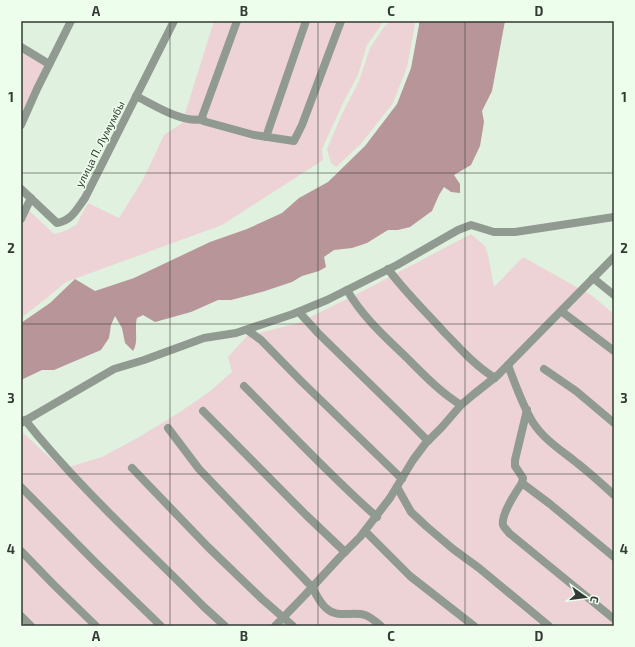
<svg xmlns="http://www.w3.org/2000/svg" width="635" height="647" viewBox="0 0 635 647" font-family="'Exo 2',sans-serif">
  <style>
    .green { fill: #edd3d5 }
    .water { fill: #b89598 }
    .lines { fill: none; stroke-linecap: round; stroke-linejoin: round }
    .minor { stroke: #909a90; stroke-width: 8 }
    .grid { fill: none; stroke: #333933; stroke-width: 1; stroke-opacity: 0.55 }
    .labels { text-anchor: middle; stroke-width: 3; stroke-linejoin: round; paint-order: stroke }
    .street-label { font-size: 11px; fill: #333933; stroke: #edfeed }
    .neatline { fill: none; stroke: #333933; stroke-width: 1.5 }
    .grid-label { font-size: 13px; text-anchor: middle; font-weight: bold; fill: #333933 }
  </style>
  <rect width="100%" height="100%" fill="#e0f1e0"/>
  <g class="green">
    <path d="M 214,21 L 384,21 L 367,45 L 358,75 L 344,101 L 322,149 L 323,160 L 222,225 L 66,282 L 48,297 L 21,318 L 21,203 L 54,234 L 65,231 L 76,225 L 88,203 L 119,218 L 144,178 L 164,135 L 182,123 Z"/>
    <path d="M 390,21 L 414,21 L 415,24 L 407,67 L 393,103 L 361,144 L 336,167 L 331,163 L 327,149 L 342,114 L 359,81 L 370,48 L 384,27 Z"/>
    <path d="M 21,48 L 45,63 L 21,117 Z"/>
    <path d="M 471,234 L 485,246 L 488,255 L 494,287 L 523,257 L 591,295 L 614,314 L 614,626 L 21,626 L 21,431 L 62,469 L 102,457 L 139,437 L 180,412 L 209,392 L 232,372 L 228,357 L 247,336 L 298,323 L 359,293 Z"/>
  </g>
  <path class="water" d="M 419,21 L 505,21 L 492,91 L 482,111 L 484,122 L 480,146 L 471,165 L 454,175 L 460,184 L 460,193 L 451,192 L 444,187 L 439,195 L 432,211 L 410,227 L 398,230 L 388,230 L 367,243 L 352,248 L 334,250 L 324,257 L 326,267 L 319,271 L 302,276 L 292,282 L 265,291 L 231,300 L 218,300 L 191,312 L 155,322 L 143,315 L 137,318 C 134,329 139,342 133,351 L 125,343 L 122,328 L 115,316 L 111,325 L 109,338 L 101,350 L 54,370 L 42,370 L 21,380 L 21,323 L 50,303 L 75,279 L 95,291 L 134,278 L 210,242 L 247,229 L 282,213 L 299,198 L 328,182 L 365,146 L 397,104 L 411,68 L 419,25 Z"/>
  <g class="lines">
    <g class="minor">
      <path d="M 237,21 L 202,117 L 203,121 L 254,135 L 294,141 L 302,125 L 341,21"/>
      <path d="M 21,47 L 49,64"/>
      <path d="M 136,96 C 154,105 183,124 203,119"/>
      <path d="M 21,125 L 37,89 L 71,21"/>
      <path d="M 266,137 L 306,21"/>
      <path d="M 21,189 L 57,223 C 72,220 76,210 85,198 L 174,21"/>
      <path d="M 21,219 L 31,198"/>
      <path d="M 388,269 C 405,292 425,311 444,332 C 460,348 475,366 495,378"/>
      <path d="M 593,278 L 614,295"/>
      <path d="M 347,290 C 362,316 384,336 406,357 C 423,374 440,392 461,405"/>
      <path d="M 561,311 L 614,351"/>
      <path d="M 299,312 L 318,333 L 410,423 L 428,441"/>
      <path d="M 247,330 L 261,340 L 301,381 L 402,479"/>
      <path d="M 508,365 C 515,384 522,404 532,421 C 543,439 561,450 577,463 C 590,473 602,484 614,495"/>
      <path d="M 544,369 L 576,391 L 614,423"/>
      <path d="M 244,386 C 288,430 330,476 377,517"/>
      <path d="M 527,410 L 515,460 L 515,466 L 523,478 L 522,483 C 516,492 501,514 503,525 C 504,528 507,530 509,533 L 614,619"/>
      <path d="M 203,411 L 306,515 L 345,552"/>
      <path d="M 25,420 C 79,488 144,546 204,607 L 225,626"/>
      <path d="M 21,423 L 114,369 L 144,360 L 204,338 L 236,333 L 293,314 L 327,300 L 397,265 L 458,230 L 471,225 L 494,232 L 515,232 L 614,217"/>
      <path d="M 168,428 L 199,469 L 312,587 C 316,594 320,603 326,608 C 337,619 352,611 365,615 C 371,617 376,622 381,626"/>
      <path d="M 132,468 L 208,547 L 262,599 L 293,626"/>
      <path d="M 522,483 L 550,504 L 614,557"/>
      <path d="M 21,487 L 95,562 L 161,626"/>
      <path d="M 397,487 L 411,512 L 426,526 L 453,549 L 479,568 L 549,626"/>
      <path d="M 365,531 L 410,576 L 474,626"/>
      <path d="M 21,551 L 54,585 L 96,626"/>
      <path d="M 21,616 L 31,626"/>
      <path d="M 275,626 L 304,596 L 340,557 L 360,537 L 390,498 L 413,460 L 425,444 L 442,427 L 461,405 L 474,394 L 498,375 L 614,257"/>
    </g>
  </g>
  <path class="grid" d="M 170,21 L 170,626M 318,21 L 318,626M 465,21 L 465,626M 21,173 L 614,173M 21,324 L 614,324M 21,474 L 614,474"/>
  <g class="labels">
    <g class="street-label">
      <text transform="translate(100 144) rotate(-63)" y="4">улица П. Лумумбы</text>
    </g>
  </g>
  <rect width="635" height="647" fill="none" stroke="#edfeed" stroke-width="44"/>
  <g transform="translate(585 597) rotate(104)" stroke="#edfeed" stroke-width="3" paint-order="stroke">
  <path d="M0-3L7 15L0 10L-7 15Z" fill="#333933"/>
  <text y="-6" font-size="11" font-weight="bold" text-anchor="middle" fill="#333933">С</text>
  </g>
  <rect x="22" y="22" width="591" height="603" class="neatline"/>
  <g class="grid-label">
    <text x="96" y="16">A</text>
    <text x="244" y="16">B</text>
    <text x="391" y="16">C</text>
    <text x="539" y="16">D</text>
    <text x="11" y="102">1</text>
    <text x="624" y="102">1</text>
    <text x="11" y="253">2</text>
    <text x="624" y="253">2</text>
    <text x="11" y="403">3</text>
    <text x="624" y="403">3</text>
    <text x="11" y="554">4</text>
    <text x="624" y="554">4</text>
    <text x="96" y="641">A</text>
    <text x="244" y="641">B</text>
    <text x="391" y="641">C</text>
    <text x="539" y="641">D</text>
  </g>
</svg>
